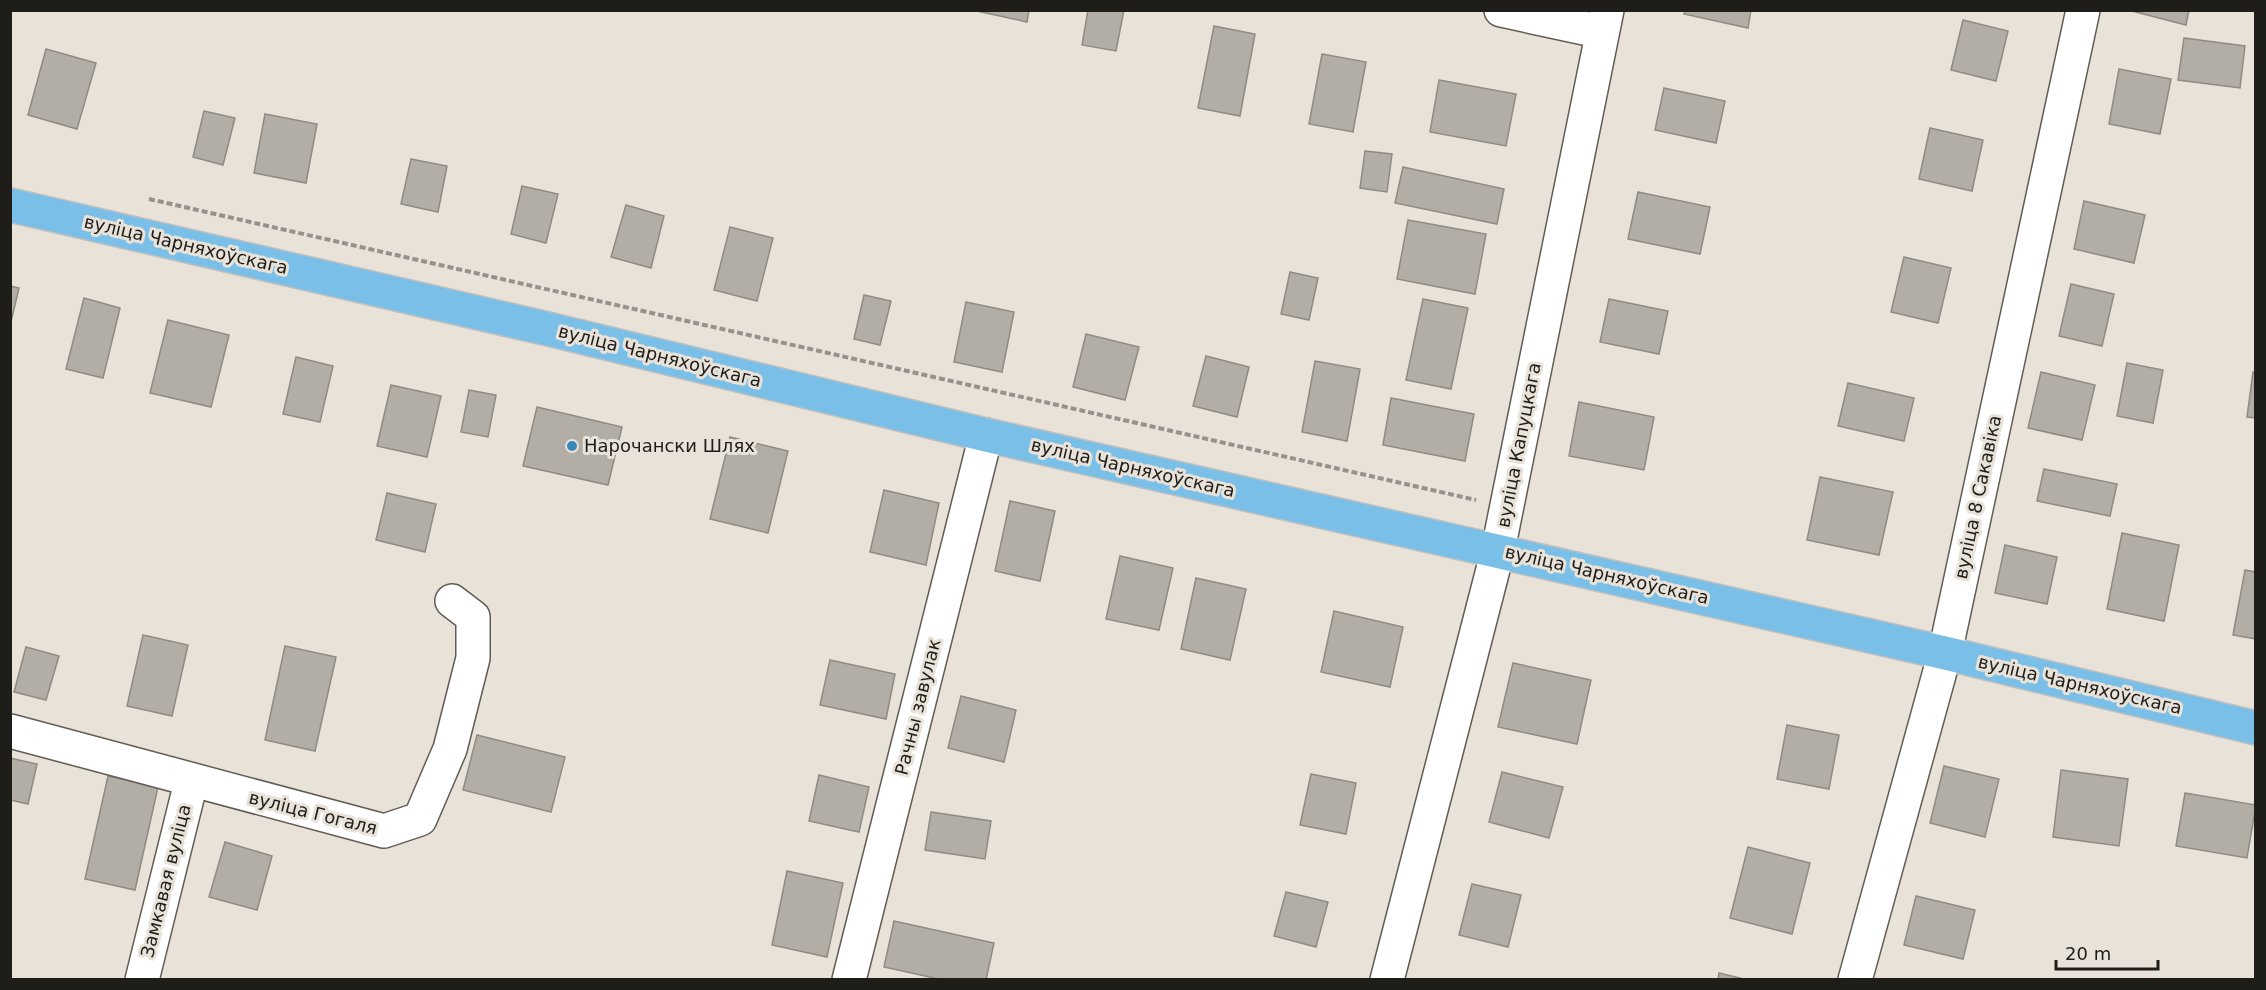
<svg xmlns="http://www.w3.org/2000/svg" width="2266" height="990" viewBox="0 0 2266 990" font-family="'DejaVu Sans',sans-serif">
  <style>
    .building { fill: #b3aea5; stroke: #908a82; stroke-width: 1.5 }
    .lines { fill: none; stroke-linecap: round; stroke-linejoin: round }
    .minor-casing { stroke: #615c54; stroke-width: 36 }
    .primary-casing { stroke: #c0c0bf; stroke-width: 36 }
    .path { stroke: #96918b; stroke-width: 4; stroke-dasharray: 6 3; stroke-linecap: butt }
    .minor { stroke: #fff; stroke-width: 33 }
    .primary { stroke: #79bfe8; stroke-width: 33 }
    .poi-dot { fill: #3986b9; stroke: #e8e2d9; stroke-width: 2 }
    .labels { text-anchor: middle; stroke-width: 6; stroke-linejoin: round; paint-order: stroke }
    .street-label { font-size: 18px; fill: #1f1d1a; stroke: #e8e2d9 }
    .poi-label { font-size: 18px; fill: #1f1d1a; stroke: #e8e2d9; text-anchor: start }
  </style>
  <rect width="100%" height="100%" fill="#e8e2d9"/>
  <g class="building">
    <path d="M 972,10 L 1029,10 L 1027,22 Z"/>
    <path d="M 1088,10 L 1124,10 L 1116,51 L 1082,45 Z"/>
    <path d="M 1685,10 L 1751,10 L 1748,28 L 1684,14 Z"/>
    <path d="M 2128,10 L 2189,10 L 2186,25 Z"/>
    <path d="M 1963,20 L 2008,31 L 1996,81 L 1951,70 Z"/>
    <path d="M 1214,26 L 1255,34 L 1240,116 L 1198,108 Z"/>
    <path d="M 2184,38 L 2245,46 L 2240,88 L 2178,80 Z"/>
    <path d="M 46,49 L 96,63 L 77,129 L 28,115 Z"/>
    <path d="M 1322,54 L 1366,62 L 1353,132 L 1309,124 Z"/>
    <path d="M 2119,69 L 2171,79 L 2160,134 L 2109,124 Z"/>
    <path d="M 1439,80 L 1516,94 L 1506,146 L 1430,132 Z"/>
    <path d="M 1664,88 L 1725,101 L 1716,143 L 1655,130 Z"/>
    <path d="M 204,111 L 235,118 L 223,165 L 193,157 Z"/>
    <path d="M 265,114 L 317,124 L 306,183 L 254,173 Z"/>
    <path d="M 1930,128 L 1983,140 L 1972,191 L 1919,179 Z"/>
    <path d="M 1365,151 L 1392,154 L 1387,192 L 1360,188 Z"/>
    <path d="M 411,159 L 447,166 L 438,212 L 401,204 Z"/>
    <path d="M 1403,167 L 1504,189 L 1497,224 L 1395,203 Z"/>
    <path d="M 522,186 L 558,194 L 546,243 L 511,234 Z"/>
    <path d="M 1638,192 L 1710,207 L 1700,254 L 1628,239 Z"/>
    <path d="M 2084,201 L 2145,215 L 2134,263 L 2074,249 Z"/>
    <path d="M 626,205 L 664,216 L 651,268 L 611,257 Z"/>
    <path d="M 1408,220 L 1486,234 L 1475,294 L 1397,279 Z"/>
    <path d="M 730,227 L 773,238 L 757,301 L 714,290 Z"/>
    <path d="M 1904,257 L 1951,268 L 1938,323 L 1891,312 Z"/>
    <path d="M 1290,272 L 1318,278 L 1309,320 L 1281,314 Z"/>
    <path d="M 2071,284 L 2114,294 L 2102,346 L 2059,336 Z"/>
    <path d="M 10,286 L 19,288 L 10,326 Z"/>
    <path d="M 864,295 L 891,301 L 880,345 L 854,339 Z"/>
    <path d="M 84,298 L 120,308 L 103,378 L 66,369 Z"/>
    <path d="M 1423,299 L 1468,308 L 1451,389 L 1406,380 Z"/>
    <path d="M 1609,299 L 1668,311 L 1659,354 L 1600,342 Z"/>
    <path d="M 966,302 L 1014,312 L 1002,372 L 954,362 Z"/>
    <path d="M 168,320 L 229,335 L 211,407 L 150,393 Z"/>
    <path d="M 1086,334 L 1139,347 L 1125,400 L 1073,387 Z"/>
    <path d="M 1206,356 L 1249,367 L 1237,417 L 1193,406 Z"/>
    <path d="M 296,357 L 333,366 L 320,422 L 283,414 Z"/>
    <path d="M 1315,361 L 1360,369 L 1347,441 L 1302,432 Z"/>
    <path d="M 2127,363 L 2163,370 L 2153,423 L 2117,416 Z"/>
    <path d="M 2041,372 L 2095,385 L 2082,440 L 2028,428 Z"/>
    <path d="M 2253,372 L 2256,373 L 2256,418 L 2247,417 Z"/>
    <path d="M 1848,383 L 1914,398 L 1904,441 L 1838,426 Z"/>
    <path d="M 391,385 L 441,396 L 427,457 L 377,446 Z"/>
    <path d="M 469,390 L 496,395 L 488,437 L 461,432 Z"/>
    <path d="M 1391,398 L 1474,414 L 1465,461 L 1383,445 Z"/>
    <path d="M 1579,402 L 1654,417 L 1644,470 L 1569,456 Z"/>
    <path d="M 537,407 L 622,427 L 608,485 L 523,466 Z"/>
    <path d="M 730,437 L 788,451 L 768,533 L 710,519 Z"/>
    <path d="M 2044,469 L 2117,484 L 2110,516 L 2037,501 Z"/>
    <path d="M 1820,477 L 1893,492 L 1879,555 L 1807,540 Z"/>
    <path d="M 884,490 L 939,503 L 926,565 L 870,552 Z"/>
    <path d="M 387,493 L 436,504 L 425,552 L 376,540 Z"/>
    <path d="M 1010,501 L 1055,511 L 1040,581 L 995,571 Z"/>
    <path d="M 2122,533 L 2179,545 L 2164,621 L 2107,609 Z"/>
    <path d="M 2005,545 L 2057,557 L 2047,604 L 1995,593 Z"/>
    <path d="M 1120,556 L 1173,568 L 1159,630 L 1106,619 Z"/>
    <path d="M 2245,570 L 2256,572 L 2256,639 L 2233,635 Z"/>
    <path d="M 1196,578 L 1246,589 L 1230,660 L 1181,649 Z"/>
    <path d="M 1334,611 L 1403,627 L 1390,687 L 1321,672 Z"/>
    <path d="M 143,635 L 188,645 L 172,716 L 127,706 Z"/>
    <path d="M 285,646 L 336,657 L 315,751 L 265,740 Z"/>
    <path d="M 26,647 L 59,656 L 46,700 L 14,692 Z"/>
    <path d="M 830,660 L 895,674 L 886,719 L 820,705 Z"/>
    <path d="M 1513,663 L 1591,680 L 1577,744 L 1498,727 Z"/>
    <path d="M 961,696 L 1016,710 L 1004,762 L 948,748 Z"/>
    <path d="M 1787,725 L 1839,735 L 1829,789 L 1777,779 Z"/>
    <path d="M 477,735 L 565,757 L 551,812 L 463,790 Z"/>
    <path d="M 10,758 L 37,764 L 28,804 L 10,800 Z"/>
    <path d="M 1944,766 L 1999,779 L 1985,837 L 1930,823 Z"/>
    <path d="M 2061,770 L 2128,779 L 2119,846 L 2053,837 Z"/>
    <path d="M 1502,772 L 1563,787 L 1549,838 L 1489,822 Z"/>
    <path d="M 1311,774 L 1356,783 L 1346,834 L 1300,825 Z"/>
    <path d="M 819,775 L 869,787 L 859,832 L 809,821 Z"/>
    <path d="M 108,776 L 158,787 L 135,890 L 85,879 Z"/>
    <path d="M 2185,793 L 2256,805 L 2247,858 L 2176,846 Z"/>
    <path d="M 931,812 L 991,821 L 985,859 L 925,850 Z"/>
    <path d="M 225,842 L 272,856 L 257,910 L 209,897 Z"/>
    <path d="M 1748,847 L 1810,863 L 1792,934 L 1730,918 Z"/>
    <path d="M 787,871 L 843,883 L 827,957 L 772,945 Z"/>
    <path d="M 1472,884 L 1521,895 L 1508,947 L 1459,935 Z"/>
    <path d="M 1286,892 L 1328,902 L 1316,947 L 1274,936 Z"/>
    <path d="M 1916,896 L 1975,910 L 1963,959 L 1904,945 Z"/>
    <path d="M 894,921 L 994,943 L 986,980 L 943,980 L 884,967 Z"/>
    <path d="M 1719,973 L 1748,980 L 1718,980 Z"/>
  </g>
  <g class="lines">
    <g class="minor-casing">
      <g id="minor">
        <path d="M 1501,10 L 1602,32"/>
        <path d="M 10,731 L 384,831 L 420,819 L 450,749 L 473,658 L 473,617 L 452,601"/>
        <path d="M 142,980 L 191,782"/>
        <path d="M 849,980 L 986,435"/>
        <path d="M 1387,980 L 1498,550 L 1607,10"/>
        <path d="M 1855,980 L 1945,653 L 2083,10"/>
      </g>
    </g>
    <g class="primary-casing">
      <path id="primary" d="M 10,205 L 544,328 L 986,435 L 1945,653 L 2256,728"/>
    </g>
    <path class="path" d="M 149,199 L 1476,500"/>
    <use href="#minor" class="minor"/>
    <use href="#primary" class="primary"/>
  </g>
  <circle class="poi-dot" cx="572" cy="446" r="6"/>
  <g class="labels">
    <g class="street-label">
      <text transform="translate(186 245) rotate(13)" y="6">вуліца Чарняхоўскага</text>
      <text transform="translate(660 356) rotate(14)" y="6">вуліца Чарняхоўскага</text>
      <text transform="translate(1519 445) rotate(-79)" y="6">вуліца Капуцкага</text>
      <text transform="translate(1133 468) rotate(13)" y="6">вуліца Чарняхоўскага</text>
      <text transform="translate(1978 497) rotate(-78)" y="6">вуліца 8 Сакавіка</text>
      <text transform="translate(1607 575) rotate(13)" y="6">вуліца Чарняхоўскага</text>
      <text transform="translate(2080 685) rotate(13)" y="6">вуліца Чарняхоўскага</text>
      <text transform="translate(918 707) rotate(-76)" y="6">Рачны завулак</text>
      <text transform="translate(313 813) rotate(14)" y="6">вуліца Гогаля</text>
      <text transform="translate(166 881) rotate(-76)" y="6">Замкавая вуліца</text>
    </g>
    <g class="poi-label">
      <text x="584" y="452">Нарочански Шлях</text>
    </g>
  </g>
  <rect width="2266" height="990" fill="none" stroke="#1f1d1a" stroke-width="24"/>
  <path d="M2056 960v9h102v-9" fill="none" stroke="#1f1d1a" stroke-width="3"/>
  <text x="2065" y="960" font-size="18" fill="#1f1d1a" stroke="#e8e2d9" stroke-width="4.5" paint-order="stroke">20 m</text>
</svg>
